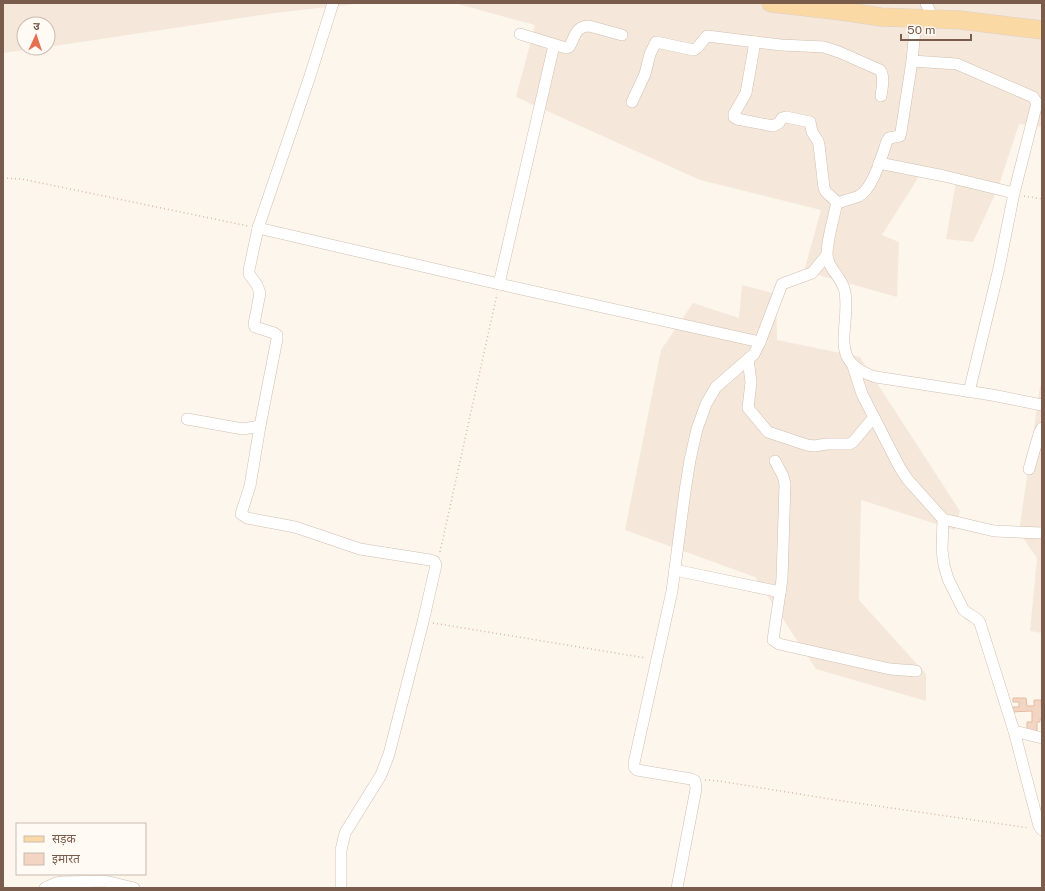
<svg xmlns="http://www.w3.org/2000/svg" width="1045" height="891" viewBox="0 0 1045 891" font-family="'Public Sans','Noto Sans Devanagari',sans-serif">
  <style>
    .residential { fill: #f5e8da }
    .building { fill: #f3d5c3; stroke: #e6bba3 }
    .lines { fill: none; stroke-linecap: round; stroke-linejoin: round }
    .street-casing { stroke: #d1beb0; stroke-width: 12 }
    .primary-casing { stroke: #dad1cd; stroke-width: 19 }
    .path { stroke: #d9b8a5; stroke-width: 1.5; stroke-dasharray: 1 3; stroke-linecap: butt }
    .street { stroke: #fff; stroke-width: 11 }
    .primary { stroke: #fbd9a5; stroke-width: 18 }
  </style>
  <rect width="100%" height="100%" fill="#fdf6ec"/>
  <g class="residential">
    <path d="M 3,3 L 365,3 L 274,13 L 48,47 L 48,24 L 24,24 L 24,48 L 40,48 L 3,53 Z"/>
    <path d="M 454,3 L 1042,3 L 1042,127 L 1019,124 L 998,188 L 973,242 L 946,239 L 957,176 L 923,170 L 882,235 L 899,242 L 897,297 L 804,271 L 821,210 L 700,180 L 516,97 L 535,25 Z"/>
    <path d="M 742,285 L 776,294 L 777,340 L 860,357 L 960,511 L 955,530 L 861,500 L 859,600 L 926,674 L 926,701 L 816,669 L 755,577 L 625,530 L 661,350 L 693,303 L 739,318 Z"/>
    <path d="M 1040,386 L 1042,387 L 1042,633 L 1030,631 L 1037,558 L 1019,532 Z"/>
  </g>
  <path class="building" d="M 1013,698 L 1026,698 L 1027,706 L 1034,706 L 1034,700 L 1041,700 L 1042,719 L 1040,719 L 1040,722 L 1037,722 L 1037,733 L 1027,733 L 1027,722 L 1032,722 L 1032,711 L 1011,712 L 1011,707 L 1019,707 L 1019,702 L 1013,702 Z"/>
  <g class="lines">
    <g class="street-casing">
      <g id="street">
        <path d="M 333,3 L 310,76 L 258,228 L 249,270 L 249,274 L 257,285 L 260,293 L 254,324 L 255,327 L 274,333 L 277,335 L 277,339 L 260,426 L 250,486 L 241,514 L 247,518 L 295,527 L 360,549 L 430,560 L 434,561 L 436,565 L 423,622 L 389,754 L 381,775 L 345,833 L 341,850 L 341,888"/>
        <path d="M 926,3 L 933,19"/>
        <path d="M 916,19 L 912,61 L 901,132 L 900,136 L 889,138 L 887,141 C 882,155 873,189 859,196 C 852,199 845,200 838,203 L 836,206 C 834,218 824,250 828,260 C 832,273 842,277 845,292 C 851,329 826,362 876,377 L 992,395 L 1042,405"/>
        <path d="M 520,34 L 566,48 L 569,47 C 575,38 575,26 589,26 L 622,35"/>
        <path d="M 755,42 L 746,93 L 734,114 L 734,117 L 737,119 L 773,126 L 779,123 L 782,118 L 786,117 L 810,122 L 812,132 L 818,141 L 819,145 L 824,188 L 826,192 L 838,203"/>
        <path d="M 912,61 L 957,64 L 1033,97 L 1037,103 L 1014,193 L 999,268 L 969,392"/>
        <path d="M 632,102 L 645,74 L 650,54 L 656,42 L 694,50 L 697,48 L 707,36 L 781,45 L 824,47 L 839,52 L 880,70 C 885,77 882,88 881,96"/>
        <path d="M 879,163 L 944,176 L 1014,193"/>
        <path d="M 258,228 L 499,284 L 760,342"/>
        <path d="M 499,284 L 554,45"/>
        <path d="M 748,359 L 751,382 L 748,408 L 768,432 L 807,445 L 814,446 L 827,444 L 849,444 L 853,442 L 874,417"/>
        <path d="M 853,366 L 862,394 L 900,468 L 908,480 L 943,519 L 942,550 L 944,565 L 948,579 L 963,609 C 968,615 976,616 980,623 L 1014,731 L 1039,826 L 1042,830"/>
        <path d="M 187,419 L 243,429 L 260,426"/>
        <path d="M 775,461 L 783,476 L 785,484 L 782,579 L 773,640 L 779,644 L 890,669 L 916,671"/>
        <path d="M 1029,469 L 1039,434 L 1042,428"/>
        <path d="M 943,519 L 994,531 L 1042,533"/>
        <path d="M 675,570 L 780,592"/>
        <path d="M 1014,731 L 1042,738"/>
        <path d="M 45,888 L 56,883 L 62,882 L 105,881 L 134,888"/>
        <path d="M 677,888 L 696,789 L 695,781 L 691,779 L 637,770 L 634,767 L 634,763 L 672,591 L 685,491 L 690,460 L 697,429 L 706,404 L 716,387 L 754,354 L 760,342 L 782,284 L 812,273 L 826,256"/>
      </g>
    </g>
    <g class="primary-casing">
      <path id="primary" d="M 771,3 L 841,11 L 881,17 L 960,20 L 1042,30"/>
    </g>
    <g class="path">
      <path d="M 3,178 L 22,179 L 248,226"/>
      <path d="M 1024,196 L 1042,199"/>
      <path d="M 440,552 L 497,294"/>
      <path d="M 433,623 L 646,658"/>
      <path d="M 705,780 L 719,781 L 836,800 L 1029,828"/>
    </g>
    <use href="#street" class="street"/>
    <use href="#primary" class="primary"/>
  </g>
  <rect width="1045" height="891" fill="none" stroke="#7a5c4d" stroke-width="8"/>
  <rect x="16" y="823" width="130" height="52" fill="#fffaf3" stroke="#cabbb1"/>
  <rect x="24" y="836" width="20" height="6" fill="#fbd9a5" stroke="#cabbb1"/>
  <text x="52" y="843" font-size="12" fill="#7a5c4d">सड़क</text>
  <rect x="24" y="853" width="20" height="12" fill="#f3d5c3" stroke="#cabbb1"/>
  <text x="52" y="863" font-size="12" fill="#7a5c4d">इमारत</text>
  <g transform="translate(36 36) rotate(3)"><circle r="19" fill="#fffaf3" stroke="#cabbb1"/>
  <path d="M0-3L7 15L0 10L-7 15Z" fill="#e76f51"/>
  <text y="-6" font-size="11" font-weight="bold" text-anchor="middle" fill="#7a5c4d">उ</text>
  </g>
  <path d="M901 34v6h70v-6" fill="none" stroke="#7a5c4d" stroke-width="2"/>
  <text x="907" y="34" font-size="12" fill="#7a5c4d" stroke="#fffaf3" stroke-width="3" paint-order="stroke">50 m</text>
</svg>
